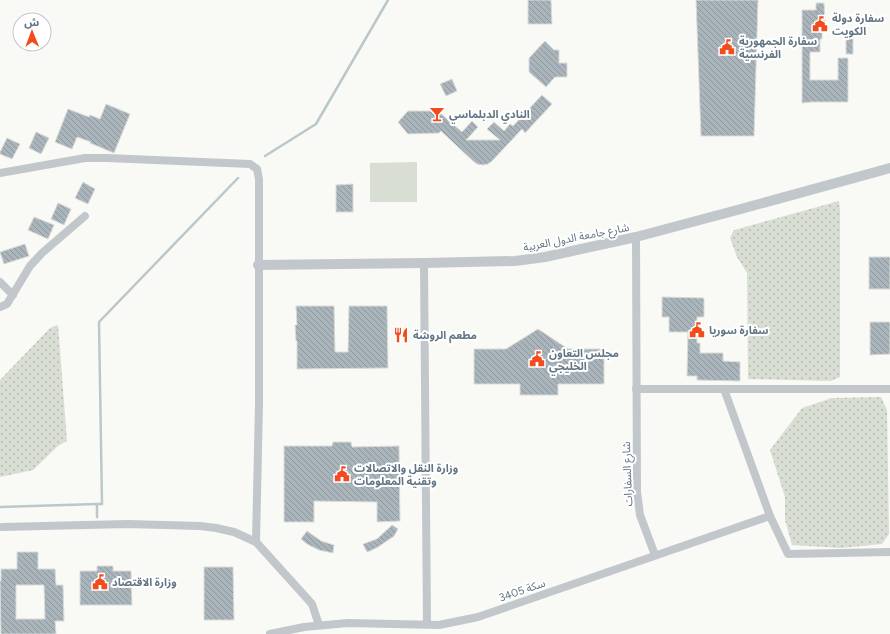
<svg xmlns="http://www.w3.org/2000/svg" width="890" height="634" viewBox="0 0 890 634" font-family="Figtree,'Noto Sans Arabic',sans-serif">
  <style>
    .grass { fill: url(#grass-dots) }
    .garden { fill: #d9ded5 }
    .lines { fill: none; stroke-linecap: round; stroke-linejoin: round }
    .stream { stroke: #bac8cc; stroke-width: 2.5 }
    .building { fill: url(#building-back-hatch); stroke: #dbdbd8; fill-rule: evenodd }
    .minor { stroke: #c2c7cb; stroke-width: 8 }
    .tertiary { stroke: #c2c7cb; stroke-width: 10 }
    .labels { text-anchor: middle; stroke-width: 4; stroke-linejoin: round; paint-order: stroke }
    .poi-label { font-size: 11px; font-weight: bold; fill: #617584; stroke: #fff; text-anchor: start }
    .street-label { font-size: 11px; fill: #617584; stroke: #fff }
  </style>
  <defs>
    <pattern id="grass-dots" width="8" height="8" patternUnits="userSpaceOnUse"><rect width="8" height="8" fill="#d9ded5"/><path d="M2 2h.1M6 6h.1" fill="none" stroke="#b3b9b2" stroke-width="1.8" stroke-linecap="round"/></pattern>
    <pattern id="building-back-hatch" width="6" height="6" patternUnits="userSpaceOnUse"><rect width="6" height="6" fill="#aab4bb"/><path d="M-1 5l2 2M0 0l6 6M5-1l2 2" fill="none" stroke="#8e979e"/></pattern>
  </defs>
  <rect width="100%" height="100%" fill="#f9f9f6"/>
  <g class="grass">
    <path d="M 839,201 L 840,211 L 840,377 L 831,381 L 748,379 L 747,273 L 737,257 L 730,238 L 734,230 Z"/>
    <path d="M 58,325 L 67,441 L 58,446 L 33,470 L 0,477 L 0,380 L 50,328 Z"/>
    <path d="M 881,397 L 887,410 L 889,534 L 882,544 L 841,548 L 792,545 L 785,520 L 785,497 L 770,450 L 802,408 L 832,398 Z"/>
  </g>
  <path class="garden" d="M 417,162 L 417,202 L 370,202 L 370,163 Z"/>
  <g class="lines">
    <g class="stream">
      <path d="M 265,156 L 316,124 L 388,0"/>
      <path d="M 0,507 L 97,504"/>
      <path d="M 97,517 L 97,504 L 102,504 L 99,322 L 238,178"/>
    </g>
  </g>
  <g class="building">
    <path d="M 528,0 L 551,0 L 552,24 L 528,24 Z"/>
    <path d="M 696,0 L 758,0 L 754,136 L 701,136 Z"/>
    <path d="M 816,3 L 824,3 L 825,23 L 822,23 L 822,39 L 820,39 L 820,52 L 810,52 L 810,80 L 838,80 L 838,58 L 848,58 L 848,102 L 811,102 L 802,103 L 802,10 L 816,10 Z"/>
    <rect x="846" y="34" width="7" height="20"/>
    <path d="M 545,41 L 554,50 L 559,50 L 559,63 L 567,63 L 567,77 L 555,77 L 546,87 L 529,72 L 529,58 Z"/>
    <path d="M 452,79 L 457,91 L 446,96 L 440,84 Z"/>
    <path d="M 542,95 L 552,104 L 525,133 L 522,129 L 492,161 L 488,164 L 483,165 L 477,164 L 473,161 L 441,131 L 439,133 L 408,134 L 398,122 L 408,111 L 438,111 L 462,132 L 472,121 L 478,127 L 466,140 L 500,140 L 487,129 L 494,122 L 504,131 L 510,124 L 513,126 Z"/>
    <path d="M 106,104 L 130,114 L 114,153 L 90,143 L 91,142 L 77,137 L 72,149 L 55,142 L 68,109 L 89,117 L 90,115 L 100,119 Z"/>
    <path d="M 36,132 L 49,138 L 41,154 L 29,148 Z"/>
    <path d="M 7,138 L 20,144 L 12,159 L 0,154 L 0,152 Z"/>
    <path d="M 83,182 L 95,189 L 88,204 L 75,198 Z"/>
    <path d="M 353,184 L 353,212 L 336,212 L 336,185 Z"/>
    <path d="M 58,203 L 71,209 L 64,225 L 51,219 Z"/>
    <path d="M 34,217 L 54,225 L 48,239 L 28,230 Z"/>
    <path d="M 25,244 L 29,256 L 4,264 L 0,252 Z"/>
    <rect x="869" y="257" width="21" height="32"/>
    <path d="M 662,297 L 704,298 L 704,317 L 697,317 L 697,343 L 700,343 L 700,353 L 723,353 L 723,361 L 740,362 L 740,381 L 697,380 L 697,376 L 687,376 L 688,332 L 669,332 L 669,317 L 662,317 Z"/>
    <path d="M 296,306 L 334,306 L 335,352 L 348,352 L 349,306 L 387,306 L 388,368 L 297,369 L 297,341 L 296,341 L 295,325 L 297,325 Z"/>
    <path d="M 870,322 L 890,322 L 890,354 L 870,355 Z"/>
    <path d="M 538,329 L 568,349 L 604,349 L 604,384 L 558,384 L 558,395 L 520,395 L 520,384 L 474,384 L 474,349 L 506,349 Z"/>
    <path d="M 333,442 L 351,442 L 352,447 L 399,446 L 400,521 L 377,522 L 377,502 L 314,501 L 314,522 L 284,522 L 284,446 L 332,446 Z"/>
    <path d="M 392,525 L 398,529 L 394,536 L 378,547 L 370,551 L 367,552 L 363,544 L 377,539 Z"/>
    <path d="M 307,531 L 321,541 L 334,545 L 333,553 L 319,550 L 307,544 L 301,539 Z"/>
    <path d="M 17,552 L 38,552 L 38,569 L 55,569 L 56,585 L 63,585 L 64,621 L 55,621 L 56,634 L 1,634 L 0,581 L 1,581 L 1,569 L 17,569 ZM 16,585 L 44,585 L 45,619 L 16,619 Z"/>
    <path d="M 97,566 L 113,566 L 113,571 L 131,571 L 132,605 L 80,605 L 80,571 L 97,571 Z"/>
    <path d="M 204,567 L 233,567 L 234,620 L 204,620 Z"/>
  </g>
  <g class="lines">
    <g class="minor">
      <path d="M 0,173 L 85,158 L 107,158 L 250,164 L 257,169 L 259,179 L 259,403 L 256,542 L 312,604 L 319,625"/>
      <path d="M 636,237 L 637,492 L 640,515 L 655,555"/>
      <path d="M 424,263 L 427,624"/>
      <path d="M 0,282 L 13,295"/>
      <path d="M 0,307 L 7,304 L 30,266 L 42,253 L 85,216"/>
      <path d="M 636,389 L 890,389"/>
      <path d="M 724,389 L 770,516 L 788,554 L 890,552"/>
      <path d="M 2,527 L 128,524 L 200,526 L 216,528 L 234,532 L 256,542"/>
      <path d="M 270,634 L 304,627 L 348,623 L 439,625 L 478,617 L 770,516"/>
    </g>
    <path class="tertiary" d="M 258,265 L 424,263 L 515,261 L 545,257 L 636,237 L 741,209 L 890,168"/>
  </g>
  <defs>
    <g id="civic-bare" transform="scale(1.2)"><path d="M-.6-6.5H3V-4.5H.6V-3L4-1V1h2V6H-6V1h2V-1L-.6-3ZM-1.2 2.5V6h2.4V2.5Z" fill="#f24b1d" stroke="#fff" stroke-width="2.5" paint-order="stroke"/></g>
    <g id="bar-bare" transform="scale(1.2)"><path d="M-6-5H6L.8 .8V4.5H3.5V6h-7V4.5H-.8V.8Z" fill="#f24b1d" stroke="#fff" stroke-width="2.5" paint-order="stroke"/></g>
    <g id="restaurant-bare" transform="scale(1.2)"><path d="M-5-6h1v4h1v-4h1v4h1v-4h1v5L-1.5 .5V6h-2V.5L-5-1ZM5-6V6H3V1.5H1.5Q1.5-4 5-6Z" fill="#f24b1d" stroke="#fff" stroke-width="2.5" paint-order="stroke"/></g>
  </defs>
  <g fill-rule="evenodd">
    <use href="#civic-bare" x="820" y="24"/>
    <use href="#civic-bare" x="727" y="47"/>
    <use href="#bar-bare" x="437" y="114"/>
    <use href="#civic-bare" x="697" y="330"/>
    <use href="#restaurant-bare" x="401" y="335"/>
    <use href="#civic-bare" x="537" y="359"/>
    <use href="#civic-bare" x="342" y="474"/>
    <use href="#civic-bare" x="100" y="582"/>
  </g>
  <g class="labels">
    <g class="poi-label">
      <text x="832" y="22">سفارة دولة<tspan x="832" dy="13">الكويت</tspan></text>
      <text x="739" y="45">سفارة الجمهورية<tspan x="739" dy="13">الفرنسية</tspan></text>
      <text x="449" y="118">النادي الدبلماسي</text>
      <text x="709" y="334">سفارة سوريا</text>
      <text x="413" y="339">مطعم الروشة</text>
      <text x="549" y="357">مجلس التعاون<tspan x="549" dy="13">الخليجي</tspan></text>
      <text x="354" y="472">وزارة النقل والاتصالات<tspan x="354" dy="13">وتقنية المعلومات</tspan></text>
      <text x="112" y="586">وزارة الاقتصاد</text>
    </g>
    <g class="street-label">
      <text transform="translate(576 237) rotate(-11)" y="4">شارع جامعة الدول العربية</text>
      <text transform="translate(627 474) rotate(-92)" y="4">شارع السفارات</text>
      <text transform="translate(522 590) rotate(-19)" y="4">سكة 3405</text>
    </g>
  </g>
  <g transform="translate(32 32) rotate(359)"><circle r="19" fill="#ffffff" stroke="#c0c8ce"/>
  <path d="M0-3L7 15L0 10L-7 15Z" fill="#f24b1d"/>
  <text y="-6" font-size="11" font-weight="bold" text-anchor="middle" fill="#617584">ش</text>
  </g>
</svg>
